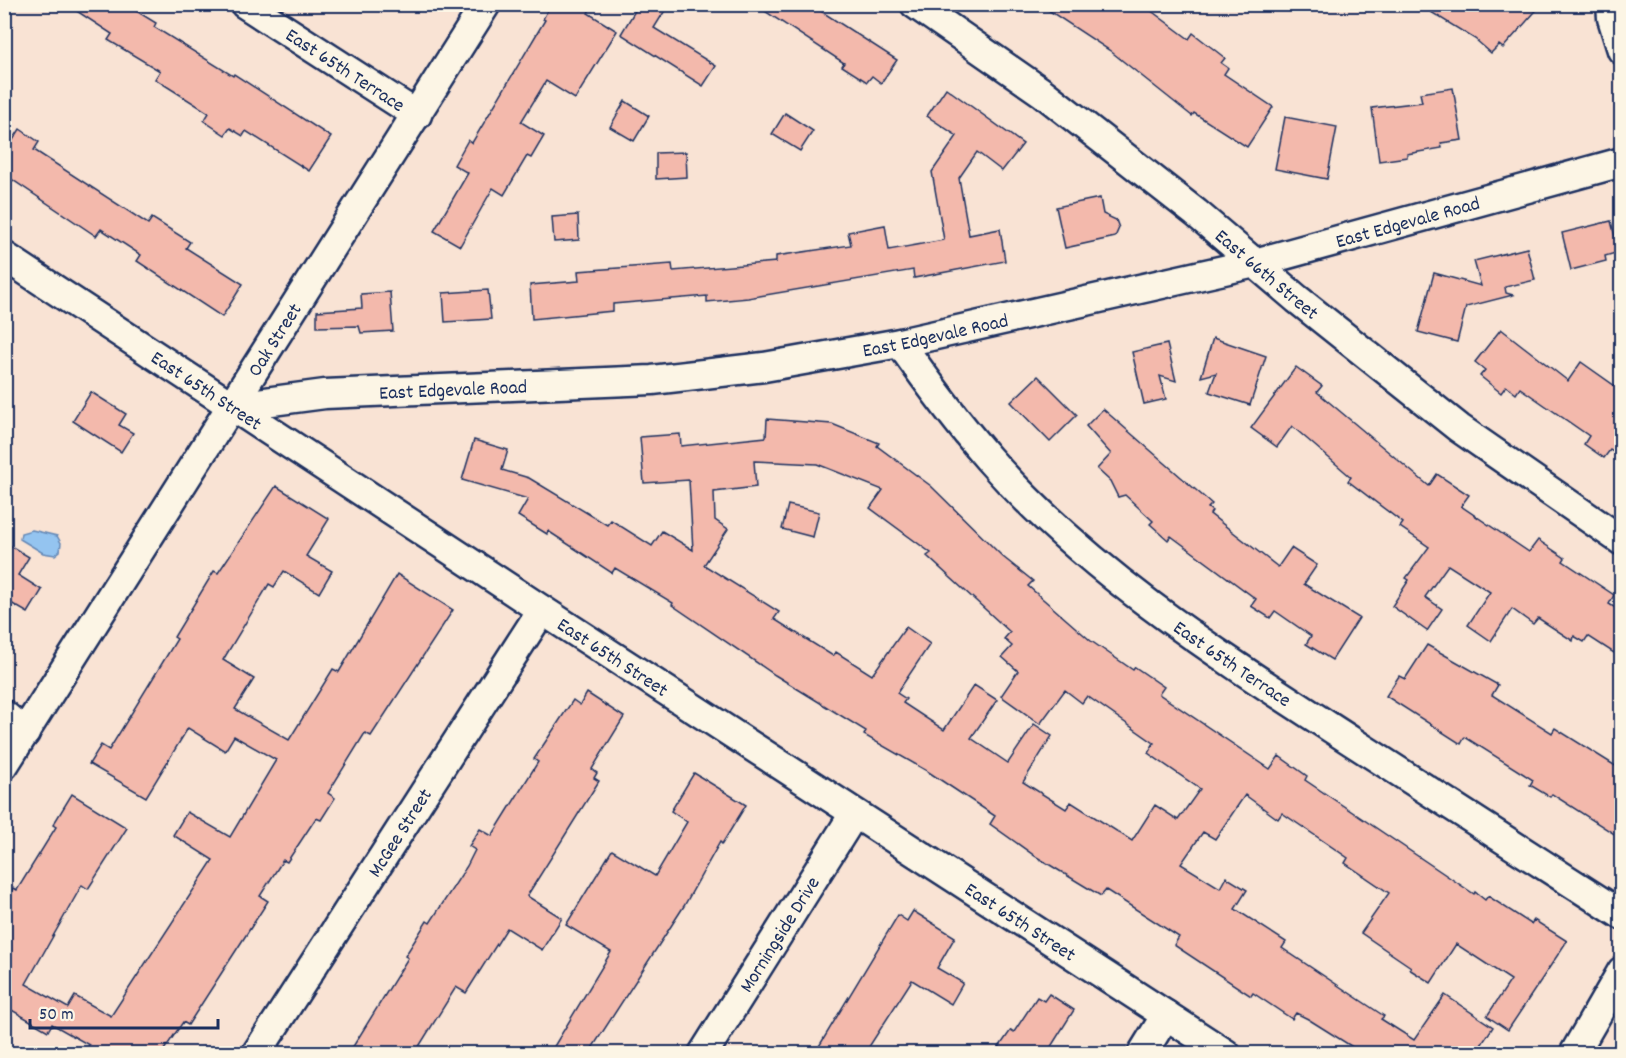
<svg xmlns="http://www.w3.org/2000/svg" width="1626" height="1058" viewBox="0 0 1626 1058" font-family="Dekko,sans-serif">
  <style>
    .water { fill: #94c4f0; stroke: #6488b6; stroke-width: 1.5 }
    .building { fill: #f3b9ac; stroke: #1b2f5e; stroke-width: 1.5; fill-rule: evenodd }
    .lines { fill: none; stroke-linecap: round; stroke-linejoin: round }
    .minor-casing { stroke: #1b2f5e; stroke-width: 33 }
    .minor { stroke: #fcf5e5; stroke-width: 28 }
    .labels { text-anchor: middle; stroke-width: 4.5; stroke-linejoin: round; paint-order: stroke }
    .street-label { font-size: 20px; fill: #1b2f5e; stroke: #fcf5e5 }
  </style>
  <rect width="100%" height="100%" fill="#f9e3d4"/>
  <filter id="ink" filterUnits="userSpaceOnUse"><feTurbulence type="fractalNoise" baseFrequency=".0167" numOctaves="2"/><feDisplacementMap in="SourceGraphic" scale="12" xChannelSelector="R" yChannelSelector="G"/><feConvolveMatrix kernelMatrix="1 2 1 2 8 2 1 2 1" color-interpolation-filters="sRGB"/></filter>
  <g filter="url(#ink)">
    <path class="water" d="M 32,530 L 57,536 L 61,543 L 60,551 L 55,555 L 43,553 L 20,539 L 21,533 Z"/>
    <g class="building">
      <path d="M 66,4 L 125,4 L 156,23 L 154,27 L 233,76 L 234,74 L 331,137 L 309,171 L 246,131 L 243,136 L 230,128 L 225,135 L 204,121 L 209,113 L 155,79 L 160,71 L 108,40 L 112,34 Z"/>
      <path d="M 551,4 L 593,4 L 588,13 L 617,31 L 575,99 L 546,81 L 521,122 L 544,136 L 531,158 L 527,156 L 504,195 L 493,188 L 460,246 L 434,231 L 468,173 L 454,165 L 468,140 L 472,143 L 545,20 L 543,19 Z"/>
      <path d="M 639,4 L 669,4 L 654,28 L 716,66 L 703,86 L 621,34 Z"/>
      <path d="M 754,4 L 810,4 L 897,60 L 881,83 L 872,76 L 867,82 L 842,66 L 844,63 Z"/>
      <path d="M 1039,4 L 1142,4 L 1189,39 L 1193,33 L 1225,58 L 1221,63 L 1228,68 L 1224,74 L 1273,107 L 1247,147 L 1194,113 L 1192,116 L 1109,50 Z"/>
      <path d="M 1418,4 L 1542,4 L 1503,48 L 1499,45 L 1491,53 L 1475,39 Z"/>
      <path d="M 946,88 L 1023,144 L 1002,171 L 977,152 L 959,178 L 969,235 L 1000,229 L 1005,261 L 914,278 L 913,270 L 748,298 L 707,302 L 707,296 L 613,304 L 613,311 L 532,319 L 530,285 L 579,281 L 578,271 L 672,264 L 673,271 L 776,262 L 776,256 L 851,245 L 848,232 L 885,225 L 889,250 L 944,240 L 932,172 L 957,136 L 927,116 Z"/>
      <path d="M 1453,88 L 1462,140 L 1441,143 L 1442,148 L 1407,154 L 1407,157 L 1379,161 L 1372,108 L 1422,102 L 1420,93 Z"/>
      <path d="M 625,101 L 649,116 L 634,141 L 610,127 Z"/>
      <path d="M 785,113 L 813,131 L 800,151 L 772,134 Z"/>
      <path d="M 1285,117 L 1337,127 L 1327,179 L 1275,169 Z"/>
      <path d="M 20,129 L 39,142 L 34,150 L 148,224 L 152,218 L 190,242 L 186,248 L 243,284 L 222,317 L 137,261 L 141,255 L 101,229 L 96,236 L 4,174 L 4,154 Z"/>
      <path d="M 686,152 L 687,177 L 656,179 L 656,153 Z"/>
      <path d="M 1100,198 L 1103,214 L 1116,220 L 1119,228 L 1115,237 L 1065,248 L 1056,207 Z"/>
      <path d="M 578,215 L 579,240 L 554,242 L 552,217 Z"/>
      <path d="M 1611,221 L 1619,252 L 1605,256 L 1606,261 L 1571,270 L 1562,233 Z"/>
      <path d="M 1527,248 L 1535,280 L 1505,287 L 1506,293 L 1513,295 L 1466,307 L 1457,342 L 1418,332 L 1434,273 L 1481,286 L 1474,261 Z"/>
      <path d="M 488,290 L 491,319 L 445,322 L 443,293 Z"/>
      <path d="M 390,292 L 393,331 L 361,333 L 359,326 L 317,327 L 317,311 L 362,308 L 361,294 Z"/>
      <path d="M 1501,329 L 1568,381 L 1581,362 L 1622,391 L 1622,458 L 1610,450 L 1604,458 L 1584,444 L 1589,436 L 1520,388 L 1516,394 L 1506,386 L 1501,393 L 1480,376 L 1485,370 L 1475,362 Z"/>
      <path d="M 1213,338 L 1266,356 L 1250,405 L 1209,392 L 1216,373 L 1201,377 Z"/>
      <path d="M 1167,344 L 1176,381 L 1160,376 L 1166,399 L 1144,404 L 1132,352 Z"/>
      <path d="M 1296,367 L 1322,386 L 1317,392 L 1429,486 L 1437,474 L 1469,495 L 1461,506 L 1529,552 L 1538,540 L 1565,558 L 1563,561 L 1614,595 L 1609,604 L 1622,612 L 1622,642 L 1614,653 L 1588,636 L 1584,642 L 1574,636 L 1573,641 L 1538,618 L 1533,624 L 1512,609 L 1491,641 L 1468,625 L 1490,592 L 1448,565 L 1425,597 L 1442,609 L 1427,631 L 1392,606 L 1409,580 L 1406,578 L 1429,547 L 1400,527 L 1403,523 L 1348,481 L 1351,477 L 1292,426 L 1277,447 L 1251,428 Z"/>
      <path d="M 1038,376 L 1077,415 L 1050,442 L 1011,402 Z"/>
      <path d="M 91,392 L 126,414 L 119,425 L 133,433 L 121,452 L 73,421 Z"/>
      <path d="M 1103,409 L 1212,504 L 1208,508 L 1212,511 L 1210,514 L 1278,567 L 1291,548 L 1317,565 L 1304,584 L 1359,618 L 1332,660 L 1306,644 L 1311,636 L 1275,611 L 1270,618 L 1251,606 L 1256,599 L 1171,536 L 1168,540 L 1150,524 L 1153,521 L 1125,495 L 1118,497 L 1110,481 L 1097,469 L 1111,454 L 1086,426 Z"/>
      <path d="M 767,419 L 832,424 L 879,443 L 877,446 L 931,486 L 1003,557 L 1033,581 L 1028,586 L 1091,641 L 1133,670 L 1135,667 L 1164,687 L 1159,694 L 1270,769 L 1279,756 L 1307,776 L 1305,780 L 1474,894 L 1475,892 L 1485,900 L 1488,896 L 1531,924 L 1534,920 L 1567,941 L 1508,1030 L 1487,1016 L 1511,980 L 1456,944 L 1431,983 L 1409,969 L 1411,967 L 1361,933 L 1389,893 L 1345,863 L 1348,858 L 1282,813 L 1278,819 L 1245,795 L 1215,839 L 1203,832 L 1181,864 L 1220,888 L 1226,877 L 1247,890 L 1235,909 L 1286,942 L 1282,948 L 1384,1016 L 1381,1019 L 1414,1040 L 1445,995 L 1493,1027 L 1476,1053 L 1362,1053 L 1308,1019 L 1296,1013 L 1292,1019 L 1253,993 L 1251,996 L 1174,945 L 1179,937 L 1106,890 L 1101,896 L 1035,856 L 990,824 L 995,816 L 927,771 L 864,735 L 866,731 L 775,675 L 672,605 L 673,603 L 615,568 L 612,573 L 548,531 L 547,534 L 518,516 L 528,499 L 462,480 L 474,440 L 508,450 L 502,470 L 529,478 L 607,525 L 611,520 L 652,546 L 662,531 L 693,550 L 689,480 L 644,483 L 640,437 L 680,434 L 681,446 L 766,437 ZM 754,461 L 817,464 L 883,490 L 870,508 L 931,553 L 927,556 L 1010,632 L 1004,639 L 1012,646 L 1002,657 L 1018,671 L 1001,696 L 1040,724 L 1065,690 L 1082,703 L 1087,696 L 1154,743 L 1148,753 L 1200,789 L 1178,820 L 1155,805 L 1132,841 L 1071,802 L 1066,809 L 1023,782 L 1052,736 L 1034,724 L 1008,763 L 971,738 L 997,700 L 974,685 L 944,730 L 903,703 L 906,699 L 897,693 L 930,644 L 906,627 L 872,675 L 836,652 L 833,656 L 774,619 L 779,612 L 704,565 L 728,529 L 715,520 L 714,492 L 756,487 Z"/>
      <path d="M 276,486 L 329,519 L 306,556 L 332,571 L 319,593 L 284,571 L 274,587 L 269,584 L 223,660 L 254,679 L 235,709 L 289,740 L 333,669 L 339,672 L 397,574 L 453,610 L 371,736 L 365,733 L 328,793 L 335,798 L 321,820 L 316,818 L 287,862 L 283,860 L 260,896 L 268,901 L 188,1025 L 183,1022 L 162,1053 L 84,1053 L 89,1045 L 52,1024 L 48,1031 L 10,1009 L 4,1018 L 4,903 L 13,888 L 17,890 L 56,827 L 53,825 L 72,794 L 127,828 L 88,889 L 82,885 L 26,984 L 68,1008 L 75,996 L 111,1016 L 213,860 L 173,835 L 187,812 L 230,837 L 276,760 L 234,736 L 225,751 L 188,728 L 146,797 L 89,764 L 101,745 L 109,750 L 177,639 L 174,637 L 214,571 L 218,573 Z"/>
      <path d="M 788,505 L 819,512 L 813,537 L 782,529 Z"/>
      <path d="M 4,542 L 29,557 L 18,575 L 42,590 L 28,613 L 4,599 Z"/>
      <path d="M 1427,645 L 1498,685 L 1492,695 L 1552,733 L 1555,728 L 1622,770 L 1622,839 L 1552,794 L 1550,797 L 1530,785 L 1533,780 L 1465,737 L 1461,744 L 1386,696 L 1399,676 L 1405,679 Z"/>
      <path d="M 587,693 L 624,717 L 592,769 L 597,773 L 594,778 L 599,781 L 527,896 L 562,918 L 542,950 L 507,928 L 466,993 L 456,987 L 415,1053 L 349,1053 L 408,958 L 405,956 L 427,921 L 430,923 L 467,866 L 475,850 L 469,846 L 480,829 L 492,836 L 538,762 L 534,759 L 546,741 L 573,700 L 580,705 Z"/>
      <path d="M 694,773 L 746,805 L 722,844 L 720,842 L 684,906 L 589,1053 L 550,1053 L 611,952 L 566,925 L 612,850 L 655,876 L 687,822 L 671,811 Z"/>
      <path d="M 913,911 L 955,937 L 937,968 L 963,983 L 951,1004 L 912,980 L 865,1053 L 815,1053 L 898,915 L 907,921 Z"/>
      <path d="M 1049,994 L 1074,1010 L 1047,1053 L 995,1053 L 1011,1030 L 1014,1032 L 1037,997 L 1044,1001 Z"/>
    </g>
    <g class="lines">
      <g class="minor-casing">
        <g id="minor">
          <path id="s1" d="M 245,4 L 417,115"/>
          <path id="s2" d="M 915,4 L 1043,93 L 1196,213 L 1297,299 L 1459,428 L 1622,541"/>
          <path d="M 1611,4 L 1612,18 L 1622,50"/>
          <path id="s3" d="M 4,256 L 542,610 L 1226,1054"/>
          <path id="s4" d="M 900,343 C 928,383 956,421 988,458 C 1091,576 1228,661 1359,746 C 1446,802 1534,859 1622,915"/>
          <path id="s5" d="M 234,406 L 325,394 L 652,380 L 764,367 L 900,343 L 1255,263 L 1622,162"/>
          <path d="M 4,715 L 25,733"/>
          <path id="s6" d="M 4,765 L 486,4"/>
          <path id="s7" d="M 256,1054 L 542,610"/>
          <path id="s8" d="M 703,1054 L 854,814"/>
          <path d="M 1142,1054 L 1166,1015"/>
          <path d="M 1574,1054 L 1622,971"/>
        </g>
      </g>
      <use href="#minor" class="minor"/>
    </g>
  </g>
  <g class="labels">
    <g class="street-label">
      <text dy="7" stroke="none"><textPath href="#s1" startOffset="120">East 65th Terrace</textPath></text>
      <text dy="7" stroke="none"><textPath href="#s5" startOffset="1192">East Edgevale Road</textPath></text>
      <text dy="7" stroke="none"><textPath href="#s2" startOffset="444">East 66th Street</textPath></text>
      <text dy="7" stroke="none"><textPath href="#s5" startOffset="706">East Edgevale Road</textPath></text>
      <text dy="7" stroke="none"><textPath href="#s6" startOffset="504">Oak Street</textPath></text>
      <text dy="7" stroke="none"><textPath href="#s5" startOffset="220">East Edgevale Road</textPath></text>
      <text dy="7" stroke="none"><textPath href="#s3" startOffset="243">East 65th Street</textPath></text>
      <text dy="7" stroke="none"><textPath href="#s3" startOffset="729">East 65th Street</textPath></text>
      <text dy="7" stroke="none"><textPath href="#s4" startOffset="465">East 65th Terrace</textPath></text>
      <text dy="7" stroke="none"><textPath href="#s7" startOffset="264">McGee Street</textPath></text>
      <text dy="7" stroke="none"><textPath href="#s3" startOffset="1215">East 65th Street</textPath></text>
      <text dy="7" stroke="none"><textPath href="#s8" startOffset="142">Morningside Drive</textPath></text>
    </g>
  </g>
  <rect width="1626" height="1058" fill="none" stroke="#fcf5e5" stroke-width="24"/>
  <rect x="12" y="12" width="1602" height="1034" fill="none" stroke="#1b2f5e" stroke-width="2" filter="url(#ink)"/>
  <path d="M30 1019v9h188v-9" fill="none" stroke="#1b2f5e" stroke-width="3"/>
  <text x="39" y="1019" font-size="18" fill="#1b2f5e" stroke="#fcf5e5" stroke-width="4.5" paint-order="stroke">50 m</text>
</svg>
